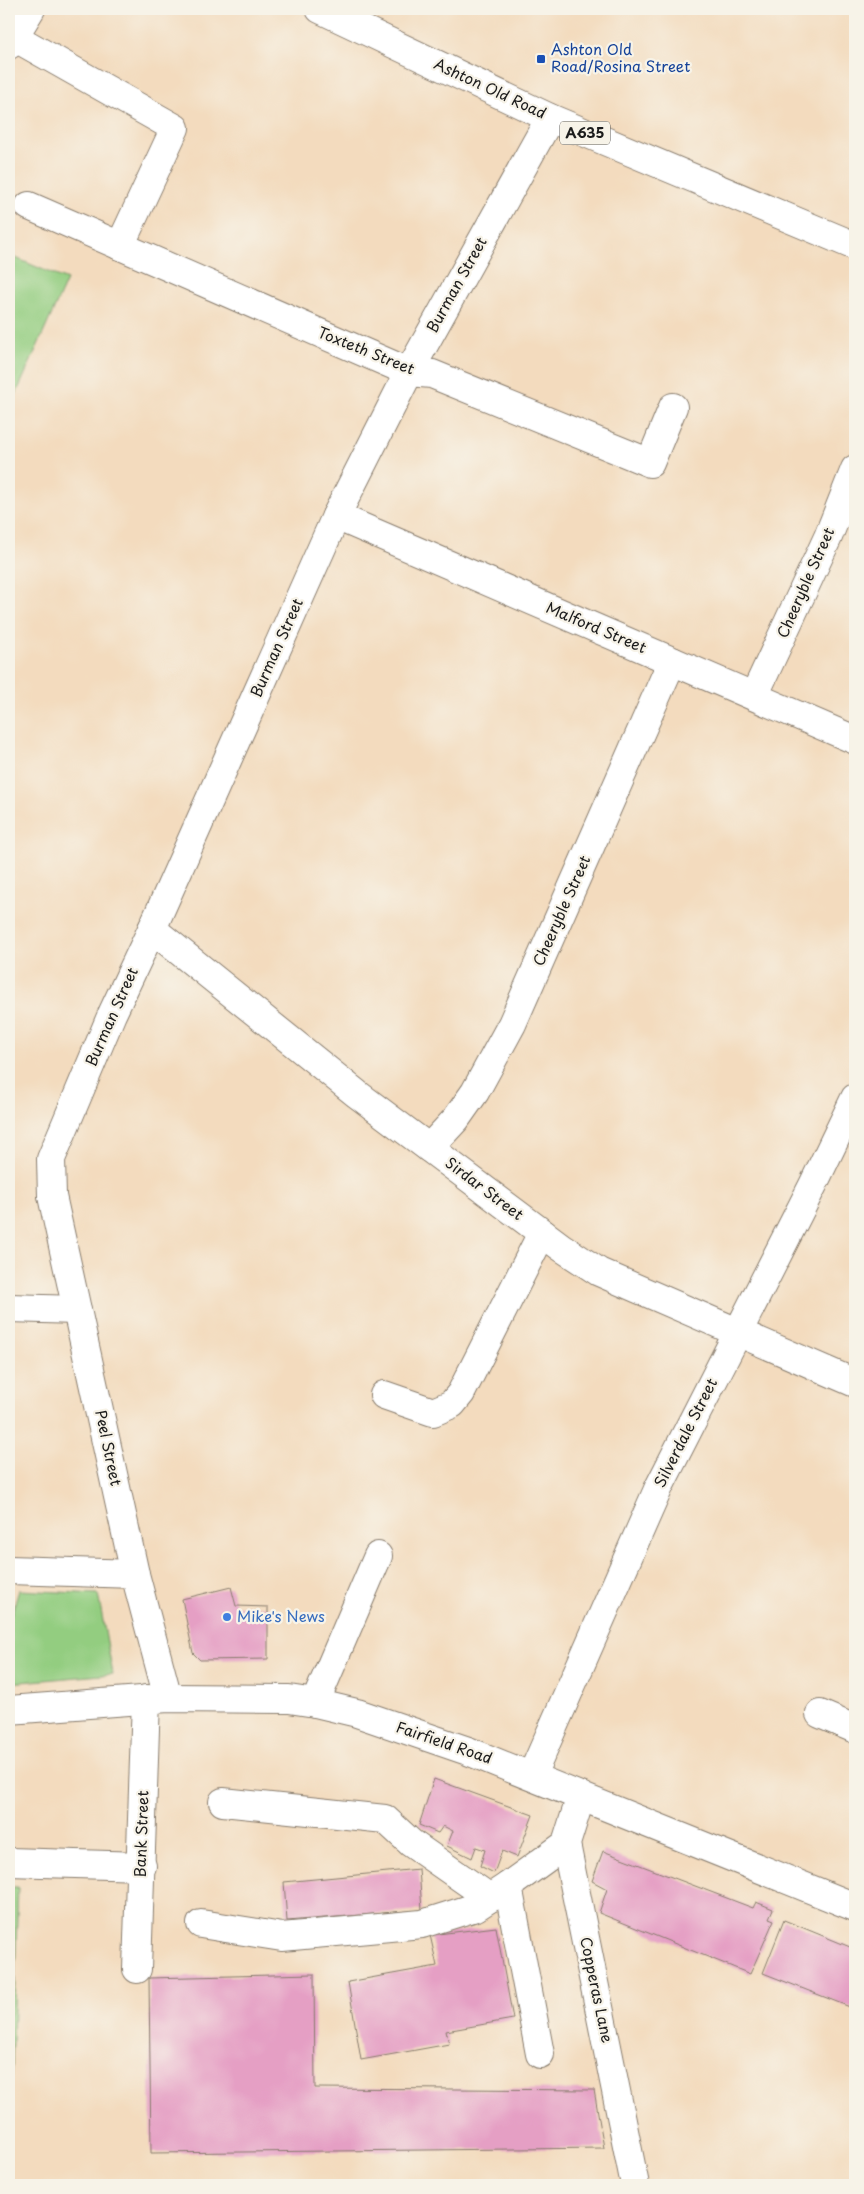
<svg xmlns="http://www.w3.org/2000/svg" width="864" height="2194" viewBox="0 0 864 2194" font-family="'Playpen Sans',sans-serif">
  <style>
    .green { fill: #93cd80; stroke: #58744e }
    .building { fill: #e59fc4 }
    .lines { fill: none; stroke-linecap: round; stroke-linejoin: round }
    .minor-casing { stroke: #887c6d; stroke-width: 30 }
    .highway-casing { stroke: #887c6d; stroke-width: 30 }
    .minor { stroke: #fff; stroke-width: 28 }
    .highway { stroke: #fff; stroke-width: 28 }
    .transit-dot { fill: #1a4fb4; stroke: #f7f3e8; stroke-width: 2 }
    .shop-dot { fill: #3f7fe0; stroke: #f7f3e8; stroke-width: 2 }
    .labels { text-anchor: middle; stroke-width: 4.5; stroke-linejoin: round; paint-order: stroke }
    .shield { fill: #f7f3e8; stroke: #5e5c59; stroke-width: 1 }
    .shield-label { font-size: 14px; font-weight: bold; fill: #1c1c1c }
    .transit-label { font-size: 15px; fill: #164399; stroke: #f7f3e8; text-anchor: start }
    .street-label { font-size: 15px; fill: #1c1c1c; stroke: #f7f3e8 }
    .shop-label { font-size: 15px; fill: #366cbe; stroke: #f7f3e8; text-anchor: start }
  </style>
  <rect width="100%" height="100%" fill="#f7f3e8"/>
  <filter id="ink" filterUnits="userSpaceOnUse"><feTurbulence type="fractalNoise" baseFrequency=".02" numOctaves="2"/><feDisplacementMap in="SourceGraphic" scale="10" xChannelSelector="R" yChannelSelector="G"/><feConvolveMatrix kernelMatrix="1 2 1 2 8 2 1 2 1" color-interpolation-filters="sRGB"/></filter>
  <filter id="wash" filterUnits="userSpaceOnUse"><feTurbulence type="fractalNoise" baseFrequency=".0096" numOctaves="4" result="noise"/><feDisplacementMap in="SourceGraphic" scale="20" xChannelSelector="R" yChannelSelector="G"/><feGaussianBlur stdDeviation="1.12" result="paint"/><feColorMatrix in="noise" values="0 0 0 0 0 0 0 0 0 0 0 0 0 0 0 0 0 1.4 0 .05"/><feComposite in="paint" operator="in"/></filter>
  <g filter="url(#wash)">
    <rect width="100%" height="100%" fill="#f3dbbe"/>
    <g class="green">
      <path d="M 9,255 L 67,280 L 9,410 Z"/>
      <path d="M 19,1590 L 98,1594 L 113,1674 L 9,1683 L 9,1618 L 12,1613 Z"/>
      <path d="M 9,1887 L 18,1887 L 9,2162 Z"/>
    </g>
    <g id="blocks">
      <g class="building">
        <path d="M 231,1587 L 236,1606 L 268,1607 L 268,1659 L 200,1660 L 193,1653 L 182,1599 Z"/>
        <path d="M 434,1779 L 533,1815 L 517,1857 L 502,1851 L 494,1873 L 480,1866 L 485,1850 L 476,1847 L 472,1858 L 447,1846 L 453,1831 L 443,1826 L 438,1833 L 419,1825 Z"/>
        <path d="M 603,1851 L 753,1908 L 756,1902 L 773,1909 L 769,1918 L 774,1920 L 750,1974 L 599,1913 L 607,1889 L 592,1881 Z"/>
        <path d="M 419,1869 L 422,1910 L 287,1921 L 284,1882 Z"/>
        <path d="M 784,1920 L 855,1949 L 855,2009 L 763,1973 Z"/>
        <path d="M 496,1927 L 513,2019 L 446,2031 L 449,2044 L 361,2060 L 348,1982 L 437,1966 L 430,1935 Z"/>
        <path d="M 314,1974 L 315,2088 L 594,2090 L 604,2148 L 151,2153 L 149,1978 Z"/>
      </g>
    </g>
  </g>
  <g filter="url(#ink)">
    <use href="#blocks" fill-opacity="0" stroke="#887c6d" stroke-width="1"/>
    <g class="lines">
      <g class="minor-casing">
        <g id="minor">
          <path d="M 14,37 L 175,128 L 120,246"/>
          <path d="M 9,45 L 31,9"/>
          <path d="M 29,206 L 409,372 L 432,374 L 650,463 L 673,407"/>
          <path d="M 336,516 L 855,740"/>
          <path d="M 754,696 L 828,537 L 855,469"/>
          <path d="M 152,929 L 357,1094 L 561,1247 L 599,1272 L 855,1383"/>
          <path d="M 429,1148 L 456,1119 L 475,1092 L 512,1024 L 672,661"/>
          <path d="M 9,1308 L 77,1310"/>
          <path d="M 384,1395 L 433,1412 L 452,1404 L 461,1393 L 542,1233"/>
          <path d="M 9,1570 L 135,1574"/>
          <path d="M 168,1698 L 135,1574 L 52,1196 L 51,1159 L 112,1014 L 152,929 L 336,516 L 409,372 L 550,118"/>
          <path d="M 315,1703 L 378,1556"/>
          <path d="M 9,1710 L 168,1698 L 289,1699 L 315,1703 L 357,1713 L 468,1751 L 855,1907"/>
          <path d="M 820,1714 L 855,1729"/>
          <path d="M 532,1775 L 659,1487 L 813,1185 L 855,1098"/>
          <path d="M 581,1796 L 566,1844 L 635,2185"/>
          <path d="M 223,1802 L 385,1819 L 411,1843 L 490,1898"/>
          <path d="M 9,1862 L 142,1866"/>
          <path d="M 508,1886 L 540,2054"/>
          <path d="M 201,1924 L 282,1937 L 422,1924 L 476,1907 L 508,1886 L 566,1844"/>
          <path d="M 137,1969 L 146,1699"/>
        </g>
      </g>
      <g class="highway-casing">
        <path id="highway" d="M 320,9 L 550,118 L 855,246"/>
      </g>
      <use href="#minor" class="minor"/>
      <use href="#highway" class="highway"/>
    </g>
  </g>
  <rect class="transit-dot" x="536" y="54" width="10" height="10" rx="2.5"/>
  <circle class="shop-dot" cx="227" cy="1617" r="5"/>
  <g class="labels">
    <rect class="shield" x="560" y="121.5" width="50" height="23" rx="4"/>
    <g class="shield-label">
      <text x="585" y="138">A635</text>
    </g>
    <g class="transit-label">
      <text x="551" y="55">Ashton Old<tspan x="551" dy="17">Road/Rosina Street</tspan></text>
    </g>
    <g class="street-label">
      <text transform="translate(490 89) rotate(25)" y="5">Ashton Old Road</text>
      <text transform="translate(457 285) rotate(-61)" y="5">Burman Street</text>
      <text transform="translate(366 351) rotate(22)" y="5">Toxteth Street</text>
      <text transform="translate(806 583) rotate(-66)" y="5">Cheeryble Street</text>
      <text transform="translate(596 628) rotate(23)" y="5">Malford Street</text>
      <text transform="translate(277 648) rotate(-66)" y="5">Burman Street</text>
      <text transform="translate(562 911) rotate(-66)" y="5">Cheeryble Street</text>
      <text transform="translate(112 1017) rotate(-66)" y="5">Burman Street</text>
      <text transform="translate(484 1189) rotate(37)" y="5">Sirdar Street</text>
      <text transform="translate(686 1433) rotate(-63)" y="5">Silverdale Street</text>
      <text transform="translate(108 1448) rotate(78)" y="5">Peel Street</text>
      <text transform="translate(444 1743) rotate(19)" y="5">Fairfield Road</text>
      <text transform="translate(142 1834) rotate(-88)" y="5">Bank Street</text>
      <text transform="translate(596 1990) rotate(78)" y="5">Copperas Lane</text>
    </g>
    <g class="shop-label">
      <text x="237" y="1622">Mike's News</text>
    </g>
  </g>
  <rect width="864" height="2194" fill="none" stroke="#f7f3e8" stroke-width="30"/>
</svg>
